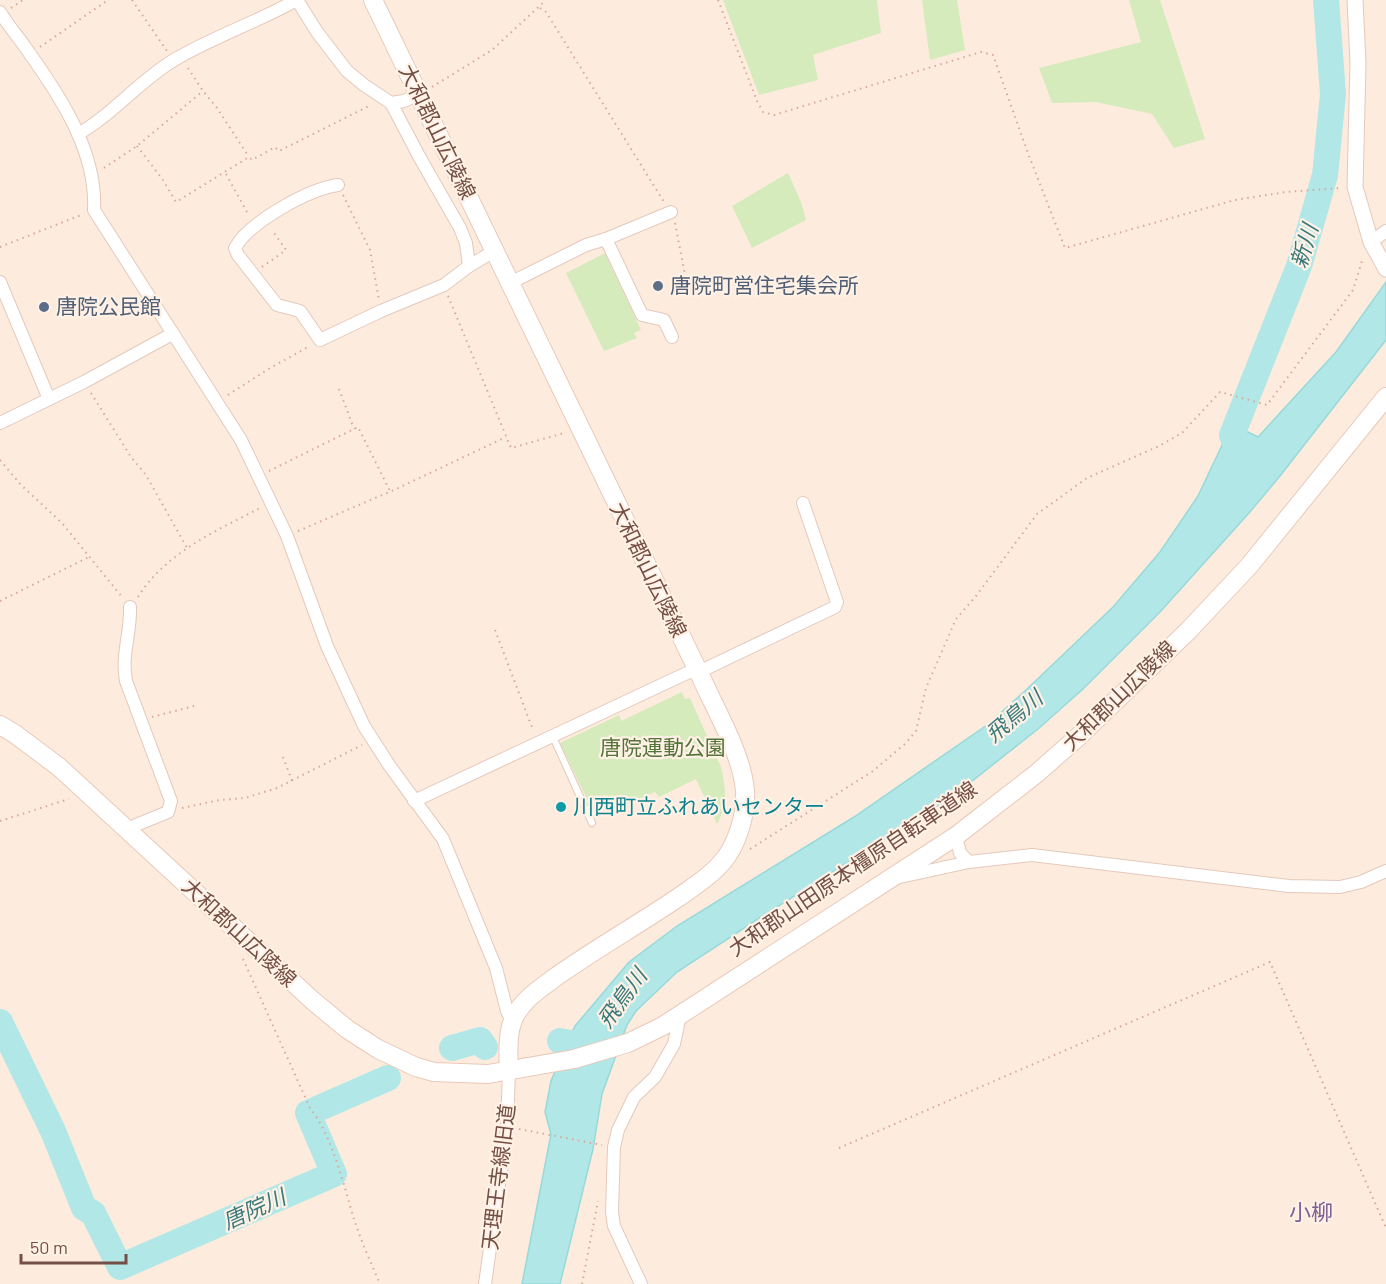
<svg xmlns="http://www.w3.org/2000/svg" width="1386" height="1284" viewBox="0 0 1386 1284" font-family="Barlow,'Noto Sans JP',sans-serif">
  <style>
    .green { fill: #d5ebbc }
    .water { fill: #b2e7e7; stroke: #97d9da; stroke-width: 1.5 }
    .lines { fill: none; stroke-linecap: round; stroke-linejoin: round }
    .river { stroke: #b2e7e7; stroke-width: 26 }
    .service-casing { stroke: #e3c9bc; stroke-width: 8 }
    .minor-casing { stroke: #e3c9bc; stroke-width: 14 }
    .tertiary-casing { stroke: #e3c9bc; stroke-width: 17 }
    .secondary-casing { stroke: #e9c9b9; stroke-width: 20 }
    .path { stroke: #d8a897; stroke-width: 2; stroke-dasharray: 1.5 4.5; stroke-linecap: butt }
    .service { stroke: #fff; stroke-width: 6 }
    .minor { stroke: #fff; stroke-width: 12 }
    .tertiary { stroke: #fff; stroke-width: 15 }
    .secondary { stroke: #fff; stroke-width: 18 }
    .service-dot { fill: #5c6f8a; stroke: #fff1e5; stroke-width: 2 }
    .culture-dot { fill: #0f9aa8; stroke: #fff1e5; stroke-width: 2 }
    .labels { text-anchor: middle; stroke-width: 4.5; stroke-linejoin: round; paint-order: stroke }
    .street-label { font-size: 21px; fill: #744f45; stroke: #fff1e5 }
    .service-label { font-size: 21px; fill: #4e5e75; stroke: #fff1e5; text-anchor: start }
    .park-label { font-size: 21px; fill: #53753a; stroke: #fff1e5 }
    .culture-label { font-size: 21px; fill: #0d838f; stroke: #fff1e5; text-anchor: start }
    .water-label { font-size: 22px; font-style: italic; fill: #38797b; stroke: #fff1e5 }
    .neighbourhood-label { font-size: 22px; fill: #7d6098; stroke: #fff1e5 }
  </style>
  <rect width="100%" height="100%" fill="#fdecdd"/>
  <g class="green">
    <path d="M 723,0 L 877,0 L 881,33 L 813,55 L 818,80 L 759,95 Z"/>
    <path d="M 922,0 L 957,0 L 965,50 L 930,60 Z"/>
    <path d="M 1129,0 L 1160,0 L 1205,139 L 1174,148 L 1152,114 L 1096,102 L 1052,103 L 1039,68 L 1141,42 Z"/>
    <path d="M 788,173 L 801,202 L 806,220 L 752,248 L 732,206 Z"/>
    <path d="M 605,253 L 641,330 L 634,333 L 637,338 L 604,351 L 566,273 Z"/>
    <path d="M 682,692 L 685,699 L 690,698 L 721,767 C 726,789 728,804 717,824 L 696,779 L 659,797 L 655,792 L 596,818 L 560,743 L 619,715 L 621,721 Z"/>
  </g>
  <path class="water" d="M 1386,282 L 1386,340 L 1280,476 L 1249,513 L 1160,612 L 1083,689 L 1038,729 L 952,797 L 758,919 L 677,972 L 636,1011 L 627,1025 L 602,1094 L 593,1149 L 560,1284 L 522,1284 L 551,1134 L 545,1112 L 551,1081 L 575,1026 L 629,962 L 677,926 L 854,817 L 987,725 L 1026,690 L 1113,607 L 1160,552 L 1198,496 L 1232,424 L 1258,437 L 1336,352 Z"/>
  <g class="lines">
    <g class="river">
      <path d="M 1241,457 L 1232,435 L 1299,266 L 1325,175 L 1333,94 L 1326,0"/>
      <path d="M 0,1022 L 53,1131 L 84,1208 L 93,1213 L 120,1267 L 334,1174 L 308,1113 L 388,1078"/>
      <path d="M 560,1041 L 588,1046"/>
      <path d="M 452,1048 L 480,1040 L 485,1047"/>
    </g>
    <g class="service-casing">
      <path id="service" d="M 553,737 L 592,823"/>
    </g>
    <g class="minor-casing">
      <g id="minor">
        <path d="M 297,0 L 317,32 L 347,71 L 364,85 L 391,103 L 420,158 L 460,228 L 466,243 L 469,266"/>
        <path d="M 0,12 C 9,27 21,40 30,54 C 62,99 97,153 94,210 L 241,440 L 287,536 L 327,646 L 364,726 L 389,765 L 443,839 L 496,968 L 507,1011 L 512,1021"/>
        <path d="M 391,103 L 404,101 L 419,94"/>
        <path d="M 78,134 C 112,115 139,81 174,60 C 211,38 252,24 291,3 L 293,0"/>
        <path d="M 338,185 C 309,189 249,222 235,248 L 238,255 L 277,305 L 300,311 L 320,340 L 381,311 L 444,285 L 469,266 L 494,251"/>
        <path d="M 606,239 L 642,315 L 664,320 L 672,337"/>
        <path d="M 1371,242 L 1386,231"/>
        <path d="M 0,282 L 49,399"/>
        <path d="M 510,283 L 586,245 L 606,239 L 671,212"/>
        <path d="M 0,423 L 84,382 L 172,334"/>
        <path d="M 414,801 L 687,673 L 705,669 L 835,607 L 837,602 L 803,503"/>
        <path d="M 128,831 L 136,825 L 168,812 L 171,801 L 126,681 C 121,656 131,632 130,607"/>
        <path d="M 956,836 L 960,853 L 969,862"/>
        <path d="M 900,877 L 969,862 L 1032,855 L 1289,886 L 1340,887 L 1361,882 L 1386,871"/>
        <path d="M 485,1284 L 507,1127 L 509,1070"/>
        <path d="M 641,1284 L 614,1226 L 612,1212 L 614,1147 L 618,1130 L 634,1097 L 655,1077 L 674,1044 L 680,1015"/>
      </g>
    </g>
    <g class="tertiary-casing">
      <path id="tertiary" d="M 1355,0 L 1358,63 L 1355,187 L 1371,242 L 1386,269"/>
    </g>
    <g class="secondary-casing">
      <g id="secondary">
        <path d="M 373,0 L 701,677 C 716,711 742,754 745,791 C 746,813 739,838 727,856 C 715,873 696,885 679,897 C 639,924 597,948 557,976 C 541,988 521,1000 513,1020 C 507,1034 508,1055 509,1070"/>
        <path d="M 0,725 L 15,734 L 59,767 L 312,1000 L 347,1029 L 378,1049 L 416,1067 L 434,1072 L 488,1074 L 574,1059 L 628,1043 L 663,1026 L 956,836 L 1036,774 L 1078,737 L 1188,631 L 1249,566 L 1386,397"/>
      </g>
    </g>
    <g class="path">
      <path d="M 132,0 L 167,51"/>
      <path d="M 718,0 L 757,101 L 763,112 L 774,115 L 981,52 L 993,55 L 1029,156 L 1065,248 L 1235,200 L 1286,192 L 1340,188"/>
      <path d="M 11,8 L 23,0"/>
      <path d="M 540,8 L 546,12 L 664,202"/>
      <path d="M 40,47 L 108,0"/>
      <path d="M 188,68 L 203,91 L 217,108 L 249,157"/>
      <path d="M 432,87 L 492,50 L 546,0"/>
      <path d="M 137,146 L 163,180 L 176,202 L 249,157 L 252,160 L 275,147 L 279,151 L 371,105"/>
      <path d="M 104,168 L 137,146 L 203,91"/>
      <path d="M 226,174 L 248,214"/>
      <path d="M 343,195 L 370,250 L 379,300"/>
      <path d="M 675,223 L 687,285"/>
      <path d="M 0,247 L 81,215"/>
      <path d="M 262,267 L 286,250 L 272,230"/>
      <path d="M 448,296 L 511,448 L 564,433"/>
      <path d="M 339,389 L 354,429"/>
      <path d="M 91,393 L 131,457 L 146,475 L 187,548"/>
      <path d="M 228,395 L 270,368 L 308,347"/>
      <path d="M 0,460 L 21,485 L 62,523 L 122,597"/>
      <path d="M 269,471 L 358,427 L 390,491"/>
      <path d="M 298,531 L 394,490 L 506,437"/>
      <path d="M 138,597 C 165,553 216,531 260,508"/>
      <path d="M 0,601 L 89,557"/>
      <path d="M 495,630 L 533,730"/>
      <path d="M 152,717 L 198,705"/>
      <path d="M 283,757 L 292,781"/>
      <path d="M 182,808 L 220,800 L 245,798 L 277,788 L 362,745"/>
      <path d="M 0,821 L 69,799"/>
      <path d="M 750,849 L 873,771 L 906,743 L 916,731 L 926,688 L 956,619 L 976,596 L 1037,514 L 1087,478 L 1159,446 L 1182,433 L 1220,392 L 1267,405 L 1353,290 L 1363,258"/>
      <path d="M 243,959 L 310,1108 C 332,1135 344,1186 354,1219 C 361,1241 371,1263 380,1284"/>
      <path d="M 519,1129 L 602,1145"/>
      <path d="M 839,1148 L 1270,962 L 1386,1228"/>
      <path d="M 582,1284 L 598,1201"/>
    </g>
    <use href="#service" class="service"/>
    <use href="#minor" class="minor"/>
    <use href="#tertiary" class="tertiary"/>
    <use href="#secondary" class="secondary"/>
  </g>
  <g class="service-dot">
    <circle cx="658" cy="286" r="6"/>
    <circle cx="44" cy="307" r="6"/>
  </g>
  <circle class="culture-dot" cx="561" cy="807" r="6"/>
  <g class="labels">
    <g class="street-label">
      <text transform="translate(437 132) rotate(64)" y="7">大和郡山広陵線</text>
      <text transform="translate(648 570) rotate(64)" y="7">大和郡山広陵線</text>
      <text transform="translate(1119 696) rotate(-44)" y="7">大和郡山広陵線</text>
      <text transform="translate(853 869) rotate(-34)" y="7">大和郡山田原本橿原自転車道線</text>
      <text transform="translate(239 933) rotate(43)" y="7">大和郡山広陵線</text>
      <text transform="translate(499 1177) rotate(-83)" y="7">天理王寺線旧道</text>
    </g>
    <g class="service-label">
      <text x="670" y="293">唐院町営住宅集会所</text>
      <text x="56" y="314">唐院公民館</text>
    </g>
    <g class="park-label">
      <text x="663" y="755">唐院運動公園</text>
    </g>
    <g class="culture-label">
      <text x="573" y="814">川西町立ふれあいセンター</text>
    </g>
    <g class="water-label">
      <text transform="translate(1304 246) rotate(-73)" y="8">新川</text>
      <text transform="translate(1014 716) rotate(-40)" y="8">飛鳥川</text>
      <text transform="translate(622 998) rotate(-54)" y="8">飛鳥川</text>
      <text transform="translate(254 1209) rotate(-24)" y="8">唐院川</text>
    </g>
    <g class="neighbourhood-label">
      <text x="1311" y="1220">小柳</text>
    </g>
  </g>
  <path d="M21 1254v9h105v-9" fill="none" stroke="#744f45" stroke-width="3"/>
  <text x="30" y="1254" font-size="18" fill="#744f45" stroke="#fff1e5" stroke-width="4.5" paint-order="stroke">50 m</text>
</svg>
